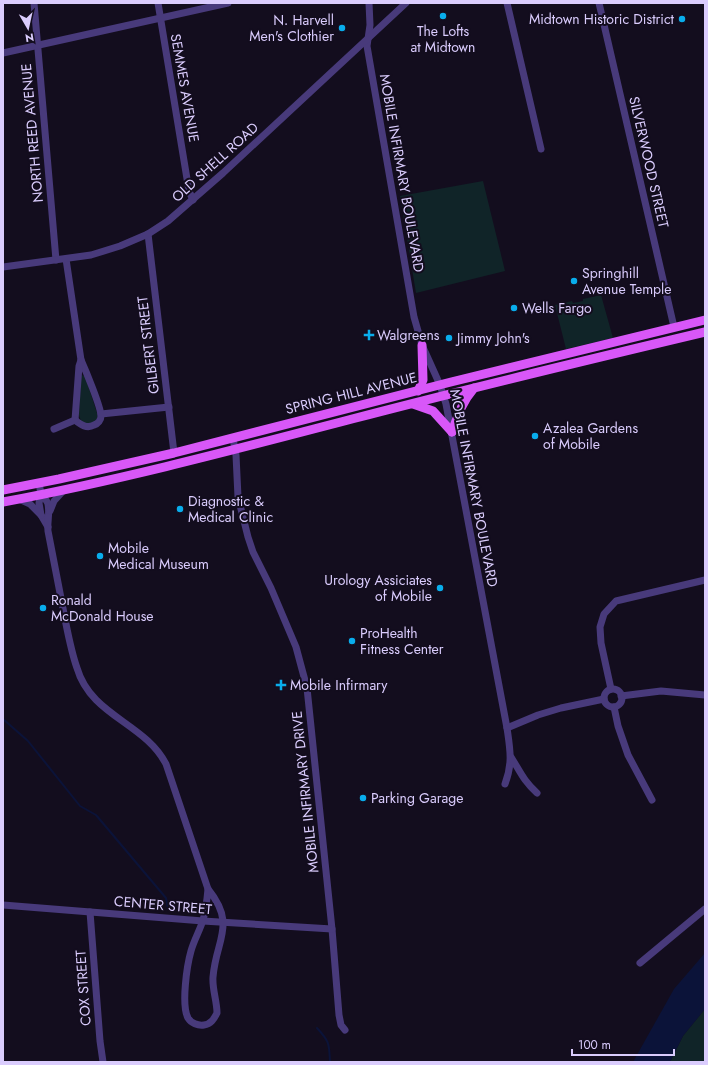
<svg xmlns="http://www.w3.org/2000/svg" width="708" height="1065" viewBox="0 0 708 1065" font-family="Jost,sans-serif">
  <style>
    .green { fill: #102428 }
    .water { fill: #0b1339 }
    .lines { fill: none; stroke-linecap: round; stroke-linejoin: round }
    .stream { stroke: #0b1339; stroke-width: 2 }
    .minor { stroke: #483a7b; stroke-width: 7 }
    .major { stroke: #d857f8; stroke-width: 9 }
    .poi-dot { fill: #09adec; stroke: #130d1e; stroke-width: 1.5 }
    .labels { text-anchor: middle; stroke-width: 4; stroke-linejoin: round; paint-order: stroke }
    .poi-label { font-size: 14px; fill: #daccfd; stroke: #130d1e; text-anchor: start }
    .street-label { font-size: 14px; fill: #daccfd; stroke: #130d1e }
  </style>
  <rect width="100%" height="100%" fill="#130d1e"/>
  <g class="green">
    <path d="M 483,181 L 505,271 L 416,293 L 400,196 Z"/>
    <path d="M 601,295 L 613,338 L 566,349 L 555,305 L 572,301 L 573,303 L 583,301 L 583,299 Z"/>
    <path d="M 81,375 L 85,376 L 97,413 L 98,417 L 95,422 L 88,425 L 81,421 L 79,415 Z"/>
    <path d="M 705,1009 L 705,1062 L 670,1062 L 683,1036 Z"/>
  </g>
  <path class="water" d="M 705,953 L 705,1009 L 683,1036 L 670,1062 L 633,1062 L 674,989 Z"/>
  <g class="lines">
    <g class="stream">
      <path d="M 3,719 L 28,741 L 80,806 L 96,815 L 166,898 L 168,909"/>
      <path d="M 317,1028 C 330,1042 329,1044 330,1062"/>
    </g>
    <g class="minor">
      <path d="M 34,3 L 56,260"/>
      <path d="M 158,3 L 189,191 L 193,200"/>
      <path d="M 369,3 L 370,25 L 367,46 L 414,317 L 422,345 L 440,385 L 446,404 L 507,728 C 510,749 513,763 505,784"/>
      <path d="M 507,3 L 541,149"/>
      <path d="M 599,3 L 674,327"/>
      <path d="M 3,53 L 228,3"/>
      <path d="M 148,234 L 174,453"/>
      <path d="M 66,259 L 81,360 C 85,369 101,407 101,416 C 101,420 98,424 94,425 C 87,429 81,425 75,420"/>
      <path d="M 3,267 L 91,255 L 120,246 L 148,234 L 168,221 L 223,173 L 406,3"/>
      <path d="M 101,414 L 169,407"/>
      <path d="M 75,420 L 79,366 L 81,360"/>
      <path d="M 54,429 L 75,420"/>
      <path d="M 233,438 L 236,455 L 238,497 L 248,537 L 253,552 L 271,588 L 296,647 L 307,688 L 332,929 L 339,1015 L 341,1025 L 345,1030"/>
      <path d="M 39,483 L 41,494 L 39,503 L 41,515 L 48,527"/>
      <path d="M 41,494 C 44,498 47,500 48,504 C 50,514 47,522 48,531 C 54,562 60,593 66,624 C 69,639 72,654 77,668 C 91,716 145,723 166,764 L 208,889"/>
      <path d="M 19,499 L 30,504 L 41,515"/>
      <path d="M 50,511 L 54,501 L 64,490"/>
      <path d="M 611,689 L 601,643 L 600,627 L 604,614 L 616,601 L 705,580"/>
      <circle cx="613" cy="698" r="9"/>
      <path d="M 621,696 L 661,691 L 705,695"/>
      <path d="M 614,707 L 618,726 L 628,755 L 652,800"/>
      <path d="M 507,728 L 538,715 L 561,708 L 604,699"/>
      <path d="M 511,757 C 521,773 523,780 537,793"/>
      <path d="M 208,889 C 237,925 216,939 213,977 C 212,989 217,1001 217,1013 C 214,1019 211,1024 204,1025 C 198,1026 191,1023 188,1018 C 181,1005 187,965 191,951 C 194,940 200,930 203,920 C 206,910 207,900 208,889 Z"/>
      <path d="M 3,905 L 203,921 L 332,929"/>
      <path d="M 90,912 L 100,1041 L 103,1062"/>
      <path d="M 640,963 L 705,909"/>
    </g>
    <g class="major">
      <path d="M 418,391 L 423,380 L 422,345"/>
      <path d="M 413,404 L 433,411 L 452,432"/>
      <path d="M 452,432 C 458,415 462,402 474,388"/>
      <path d="M 3,490 L 59,479 L 174,453 L 451,382 L 705,320"/>
      <path d="M 3,502 C 121,480 237,449 352,419 C 470,388 587,360 705,332"/>
    </g>
  </g>
  <g class="poi-dot">
    <circle cx="443" cy="16" r="4"/>
    <circle cx="682" cy="19" r="4"/>
    <circle cx="342" cy="28" r="4"/>
    <circle cx="574" cy="281" r="4"/>
    <circle cx="514" cy="308" r="4"/>
    <path d="M367 329h4v4h4v4h-4v4h-4v-4h-4v-4h4z"/>
    <circle cx="449" cy="338" r="4"/>
    <circle cx="535" cy="436" r="4"/>
    <circle cx="180" cy="509" r="4"/>
    <circle cx="100" cy="556" r="4"/>
    <circle cx="440" cy="588" r="4"/>
    <circle cx="43" cy="608" r="4"/>
    <circle cx="352" cy="641" r="4"/>
    <path d="M279 679h4v4h4v4h-4v4h-4v-4h-4v-4h4z"/>
    <circle cx="363" cy="798" r="4"/>
  </g>
  <g class="labels">
    <g class="poi-label">
      <text x="674" y="24" text-anchor="end">Midtown Historic District</text>
      <text x="334" y="25" text-anchor="end">N. Harvell<tspan x="334" dy="16">Men's Clothier</tspan></text>
      <text x="443" y="36" text-anchor="middle">The Lofts<tspan x="443" dy="16">at Midtown</tspan></text>
      <text x="582" y="278">Springhill<tspan x="582" dy="16">Avenue Temple</tspan></text>
      <text x="522" y="313">Wells Fargo</text>
      <text x="377" y="340">Walgreens</text>
      <text x="457" y="343">Jimmy John's</text>
      <text x="543" y="433">Azalea Gardens<tspan x="543" dy="16">of Mobile</tspan></text>
      <text x="188" y="506">Diagnostic &amp;<tspan x="188" dy="16">Medical Clinic</tspan></text>
      <text x="108" y="553">Mobile<tspan x="108" dy="16">Medical Museum</tspan></text>
      <text x="432" y="585" text-anchor="end">Urology Assiciates<tspan x="432" dy="16">of Mobile</tspan></text>
      <text x="51" y="605">Ronald<tspan x="51" dy="16">McDonald House</tspan></text>
      <text x="360" y="638">ProHealth<tspan x="360" dy="16">Fitness Center</tspan></text>
      <text x="290" y="690">Mobile Infirmary</text>
      <text x="371" y="803">Parking Garage</text>
    </g>
    <g class="street-label">
      <text transform="translate(185 88) rotate(80)" y="5">SEMMES AVENUE</text>
      <text transform="translate(32 133) rotate(-95)" y="5">NORTH REED AVENUE</text>
      <text transform="translate(215 162) rotate(-42)" y="5">OLD SHELL ROAD</text>
      <text transform="translate(649 162) rotate(77)" y="5">SILVERWOOD STREET</text>
      <text transform="translate(402 173) rotate(80)" y="5">MOBILE INFIRMARY BOULEVARD</text>
      <text transform="translate(148 345) rotate(-97)" y="5">GILBERT STREET</text>
      <text transform="translate(351 393) rotate(-14)" y="5">SPRING HILL AVENUE</text>
      <text transform="translate(474 488) rotate(79)" y="5">MOBILE INFIRMARY BOULEVARD</text>
      <text transform="translate(305 792) rotate(-96)" y="5">MOBILE INFIRMARY DRIVE</text>
      <text transform="translate(163 905) rotate(5)" y="5">CENTER STREET</text>
      <text transform="translate(83 988) rotate(-94)" y="5">COX STREET</text>
    </g>
  </g>
  <rect width="708" height="1065" fill="none" stroke="#daccfd" stroke-width="8"/>
  <g transform="translate(28 28) rotate(171)" stroke="#130d1e" stroke-width="3" paint-order="stroke">
  <path d="M0-3L7 15L0 10L-7 15Z" fill="#daccfd"/>
  <text y="-6" font-size="11" font-weight="bold" text-anchor="middle" fill="#daccfd">N</text>
  </g>
  <path d="M572 1049v6h102v-6" fill="none" stroke="#daccfd" stroke-width="2"/>
  <text x="578" y="1049" font-size="12" fill="#daccfd" stroke="#130d1e" stroke-width="3" paint-order="stroke">100 m</text>
</svg>
